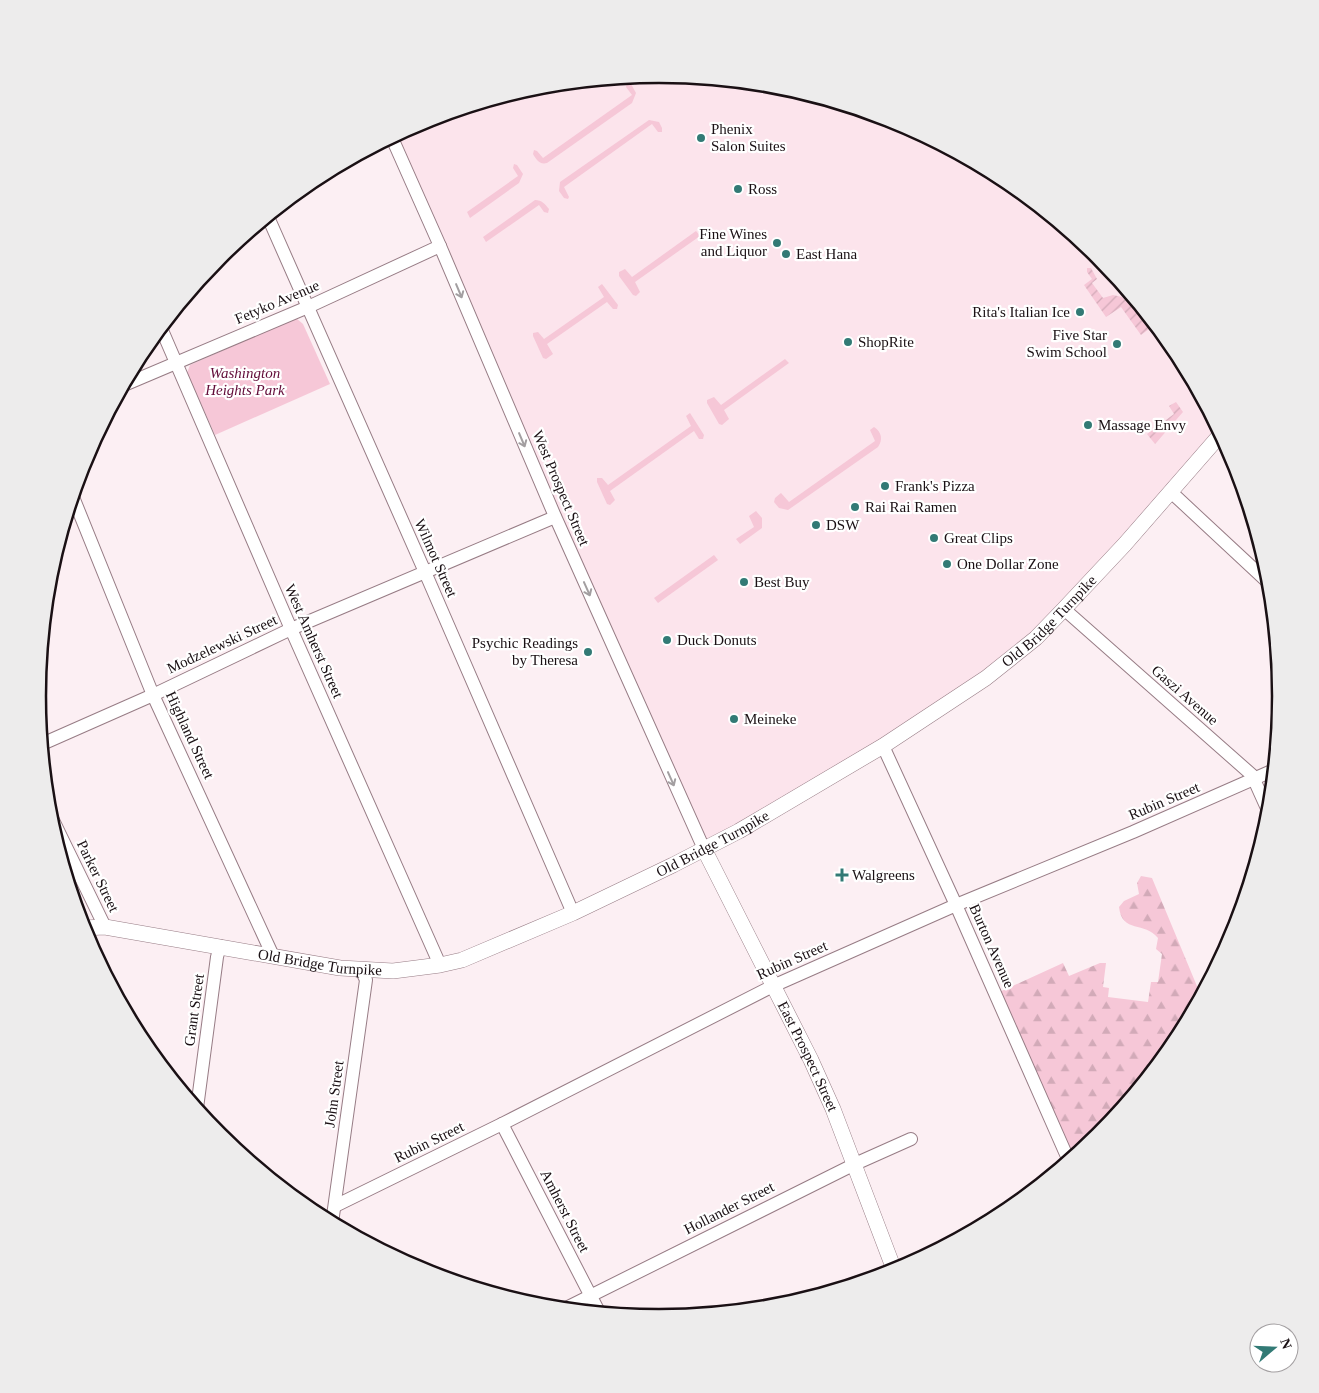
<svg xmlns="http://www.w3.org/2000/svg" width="1319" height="1393" viewBox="0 0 1319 1393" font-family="Georgia,serif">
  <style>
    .built { fill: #fce4ec }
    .green { fill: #f6c7d7 }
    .forest { fill: url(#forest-firs) }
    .garden { fill: url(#garden-furrows) }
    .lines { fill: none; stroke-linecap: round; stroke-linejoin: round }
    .minor-casing { stroke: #977c85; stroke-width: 14 }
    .tertiary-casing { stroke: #977c85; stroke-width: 16 }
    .minor { stroke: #fff; stroke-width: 12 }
    .tertiary { stroke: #fff; stroke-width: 15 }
    .oneway { stroke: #a39fa1 }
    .poi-dot { fill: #327a75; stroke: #fff; stroke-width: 2 }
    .labels { text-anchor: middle; stroke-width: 4.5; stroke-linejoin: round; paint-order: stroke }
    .poi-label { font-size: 15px; fill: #1a1014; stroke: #fff; text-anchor: start }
    .street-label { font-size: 15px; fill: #1a1014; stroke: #fff }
    .park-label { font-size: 15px; font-style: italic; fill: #620c39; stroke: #fff }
    .rim { fill: none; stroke: #1a1014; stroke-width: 2.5 }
  </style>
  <defs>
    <pattern id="forest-firs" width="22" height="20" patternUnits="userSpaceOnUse" patternTransform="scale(1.25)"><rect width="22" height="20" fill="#f6c7d7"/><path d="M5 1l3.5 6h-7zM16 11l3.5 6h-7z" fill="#d2aab8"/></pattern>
    <pattern id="garden-furrows" width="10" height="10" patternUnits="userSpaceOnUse" patternTransform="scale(1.25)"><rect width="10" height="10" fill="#f6c7d7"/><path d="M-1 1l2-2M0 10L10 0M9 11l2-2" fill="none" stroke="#d2aab8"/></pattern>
  </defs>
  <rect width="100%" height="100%" fill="#fceff3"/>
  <path class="built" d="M 660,75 L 781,87 L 898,122 L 1005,179 L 1100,257 L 1177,351 L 1221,434 L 1003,664 L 704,849 L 392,138 L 422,122 L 538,86 Z"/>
  <g class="green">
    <path d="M 627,83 L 631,84 L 636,93 L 632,103 L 547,163 C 539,165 536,159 533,154 L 534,150 L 537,151 L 543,158 L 632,95 L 626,87 Z"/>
    <path d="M 649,120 L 659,122 L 662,128 L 662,132 L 658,132 L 652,124 L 564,187 L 569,197 L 568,199 L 564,198 L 559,191 L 560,182 Z"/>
    <path d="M 514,164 L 517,165 L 523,174 L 519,183 L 470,218 L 467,212 L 518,176 L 513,168 Z"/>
    <path d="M 535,200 C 542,200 545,204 549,209 L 548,213 L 544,212 L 539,205 L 486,242 L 483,237 Z"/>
    <path d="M 696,231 L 700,236 L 635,282 L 640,292 L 636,296 L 633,295 L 619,276 L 619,272 L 625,269 L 632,277 Z"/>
    <path d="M 602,284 L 618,305 L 617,309 L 613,309 L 607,302 L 547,344 L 553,354 L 546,359 L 543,358 L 533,336 L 533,333 L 538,332 L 544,339 L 604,297 L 598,287 Z"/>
    <path d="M 296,318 L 303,324 L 330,384 L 215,435 L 187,373 L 190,365 Z"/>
    <path d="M 785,359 L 789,363 L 724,410 L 729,419 L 722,425 L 719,424 L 707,403 L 707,400 L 714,397 L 721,405 Z"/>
    <path d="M 690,413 L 704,435 L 703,439 L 699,439 L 694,431 L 610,491 L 615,500 L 610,505 L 607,504 L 597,482 L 597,478 L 602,478 L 608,485 L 691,426 L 686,416 Z"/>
    <path d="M 874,427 C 882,432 883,440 878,447 L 788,510 L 779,508 L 774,502 L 775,498 L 781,493 L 789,502 L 875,441 L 870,430 Z"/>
    <path d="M 756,511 L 762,518 L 762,528 L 740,544 L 736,539 L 754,527 L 749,516 Z"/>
    <path d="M 714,555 L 718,560 L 658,603 L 654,598 Z"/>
  </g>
  <path class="forest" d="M 1141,876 L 1152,878 L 1199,991 L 1206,987 L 1177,1042 L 1099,1137 L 1069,1161 L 995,994 L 1063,963 L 1069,976 L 1100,963 L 1106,963 L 1103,987 L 1109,988 L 1108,997 L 1148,1002 L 1151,982 L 1158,982 L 1162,954 L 1156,949 L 1158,938 C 1145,921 1122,934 1119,907 L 1124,901 L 1139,894 L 1137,883 Z"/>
  <g class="garden">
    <path d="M 1087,268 L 1091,268 L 1097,279 L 1092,283 L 1103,298 L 1113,295 L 1122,297 L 1150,324 L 1149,329 L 1141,335 L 1121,307 L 1106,317 L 1084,285 L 1092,279 L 1087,272 Z"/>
    <path d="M 1176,402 L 1183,412 L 1155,444 L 1147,434 L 1174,414 L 1169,406 Z"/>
  </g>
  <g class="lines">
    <g class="minor-casing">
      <g id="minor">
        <path d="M 392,138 L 440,246 L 554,514 L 704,849"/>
        <path d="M 268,217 L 425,572 L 573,913"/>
        <path d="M 161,328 L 291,629 L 440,965"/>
        <path d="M 124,385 L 308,307 L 440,246"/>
        <path d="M 1171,492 L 1271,585"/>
        <path d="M 73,497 L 153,695 L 273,956"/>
        <path d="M 1064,609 L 1252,775 L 1270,815"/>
        <path d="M 42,744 L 153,695 L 291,629 L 555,517"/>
        <path d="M 883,746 L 956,905 L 1069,1161"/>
        <path d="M 49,812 L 105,927"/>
        <path d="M 197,1108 L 217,957 L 220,946"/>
        <path d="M 502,1124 L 599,1312"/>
        <path d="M 335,1206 L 502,1124 L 773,986 L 956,905 L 1133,832 L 1274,770"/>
        <path d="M 332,1223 L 366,980 L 361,969"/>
        <path d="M 564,1309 L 855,1164 L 911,1139"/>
      </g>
    </g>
    <g class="tertiary-casing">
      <g id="tertiary">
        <path id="s1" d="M 704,849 L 811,1060 L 833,1109 L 895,1272"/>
        <path id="s2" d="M 83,928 L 105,927 L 340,968 L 393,971 L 440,965 L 462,960 L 573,913 L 673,865 L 739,831 L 883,746 L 986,678 L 1036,638 L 1064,609 L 1125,544 L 1221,434"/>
      </g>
    </g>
    <use href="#minor" class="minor"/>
    <use href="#tertiary" class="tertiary"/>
  </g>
  <defs><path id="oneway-shaft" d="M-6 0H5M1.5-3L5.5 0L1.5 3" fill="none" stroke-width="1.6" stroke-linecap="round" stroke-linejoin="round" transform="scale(1.25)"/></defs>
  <g class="oneway">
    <use href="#oneway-shaft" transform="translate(459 291) rotate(67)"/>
    <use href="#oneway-shaft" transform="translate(522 440) rotate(67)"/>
    <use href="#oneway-shaft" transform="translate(587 589) rotate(66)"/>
    <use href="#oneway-shaft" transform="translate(671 779) rotate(66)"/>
  </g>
  <g class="poi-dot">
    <circle cx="701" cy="138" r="5"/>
    <circle cx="738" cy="189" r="5"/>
    <circle cx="777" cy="243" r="5"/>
    <circle cx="786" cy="254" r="5"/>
    <circle cx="1080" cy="312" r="5"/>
    <circle cx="848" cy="342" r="5"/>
    <circle cx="1117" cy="344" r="5"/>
    <circle cx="1088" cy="425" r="5"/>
    <circle cx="885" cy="486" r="5"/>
    <circle cx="855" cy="507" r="5"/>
    <circle cx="816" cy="525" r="5"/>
    <circle cx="934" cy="538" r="5"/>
    <circle cx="947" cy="564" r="5"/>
    <circle cx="744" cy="582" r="5"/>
    <circle cx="667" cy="640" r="5"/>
    <circle cx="588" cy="652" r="5"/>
    <circle cx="734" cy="719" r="5"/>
    <path d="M839.5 867.5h5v5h5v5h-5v5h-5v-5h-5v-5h5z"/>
  </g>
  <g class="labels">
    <g class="poi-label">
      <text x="711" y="134">Phenix<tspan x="711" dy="17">Salon Suites</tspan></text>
      <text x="748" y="194">Ross</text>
      <text x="767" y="239" text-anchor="end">Fine Wines<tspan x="767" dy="17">and Liquor</tspan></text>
      <text x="796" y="259">East Hana</text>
      <text x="1070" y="317" text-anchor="end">Rita's Italian Ice</text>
      <text x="1107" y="340" text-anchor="end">Five Star<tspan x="1107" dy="17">Swim School</tspan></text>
      <text x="858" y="347">ShopRite</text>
      <text x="1098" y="430">Massage Envy</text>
      <text x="895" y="491">Frank's Pizza</text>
      <text x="865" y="512">Rai Rai Ramen</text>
      <text x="826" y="530">DSW</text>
      <text x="944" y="543">Great Clips</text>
      <text x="957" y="569">One Dollar Zone</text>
      <text x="754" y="587">Best Buy</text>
      <text x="677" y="645">Duck Donuts</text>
      <text x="578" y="648" text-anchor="end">Psychic Readings<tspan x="578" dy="17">by Theresa</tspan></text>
      <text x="744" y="724">Meineke</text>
      <text x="852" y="880">Walgreens</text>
    </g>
    <g class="street-label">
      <text transform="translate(277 302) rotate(-23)" y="5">Fetyko Avenue</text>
      <text transform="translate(561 488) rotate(67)" y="5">West Prospect Street</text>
      <text transform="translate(436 558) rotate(66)" y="5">Wilmot Street</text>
      <text dy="5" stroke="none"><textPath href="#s2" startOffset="1065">Old Bridge Turnpike</textPath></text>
      <text transform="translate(314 641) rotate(66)" y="5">West Amherst Street</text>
      <text transform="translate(222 644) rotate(-25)" y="5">Modzelewski Street</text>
      <text transform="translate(1185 695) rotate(41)" y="5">Gaszi Avenue</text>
      <text transform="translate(190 735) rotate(65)" y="5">Highland Street</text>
      <text transform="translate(1164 801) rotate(-23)" y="5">Rubin Street</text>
      <text dy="5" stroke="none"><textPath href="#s2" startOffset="660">Old Bridge Turnpike</textPath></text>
      <text transform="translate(98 876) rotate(64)" y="5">Parker Street</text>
      <text transform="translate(992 946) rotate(66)" y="5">Burton Avenue</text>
      <text transform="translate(792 960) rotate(-24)" y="5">Rubin Street</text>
      <text dy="5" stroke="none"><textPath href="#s2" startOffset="240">Old Bridge Turnpike</textPath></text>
      <text transform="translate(194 1010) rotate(-82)" y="5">Grant Street</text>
      <text dy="5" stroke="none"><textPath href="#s1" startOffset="232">East Prospect Street</textPath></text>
      <text transform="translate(334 1094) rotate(-82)" y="5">John Street</text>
      <text transform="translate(429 1142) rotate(-26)" y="5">Rubin Street</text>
      <text transform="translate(729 1208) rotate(-27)" y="5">Hollander Street</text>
      <text transform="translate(565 1211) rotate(63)" y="5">Amherst Street</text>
    </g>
    <g class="park-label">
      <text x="245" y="378">Washington<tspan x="245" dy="17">Heights Park</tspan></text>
    </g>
  </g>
  <path d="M0 0H1319V1393H0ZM46 696a613 613 0 1 1 1226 0a613 613 0 1 1-1226 0Z" fill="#edecec" fill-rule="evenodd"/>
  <path class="rim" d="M46 696a613 613 0 1 1 1226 0a613 613 0 1 1-1226 0Z"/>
  <g transform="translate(1274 1348) rotate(71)"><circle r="24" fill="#ffffff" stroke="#a39fa1"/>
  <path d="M0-4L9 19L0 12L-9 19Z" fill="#327a75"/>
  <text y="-8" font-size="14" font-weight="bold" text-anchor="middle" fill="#1a1014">N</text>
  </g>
</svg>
